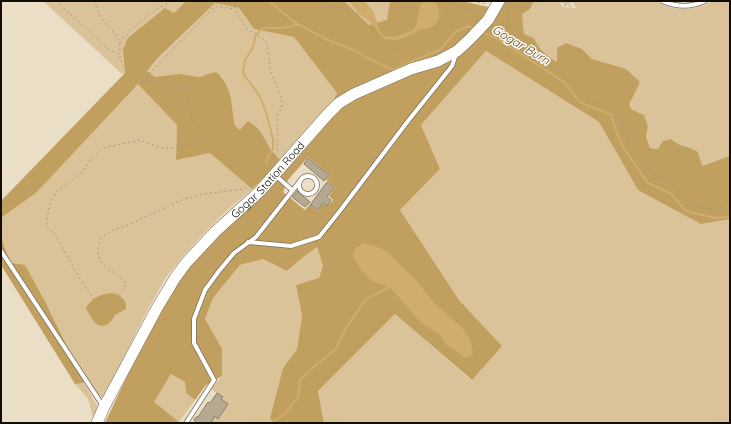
<svg xmlns="http://www.w3.org/2000/svg" width="731" height="424" viewBox="0 0 731 424" font-family="Quicksand,sans-serif">
  <style>
    .green { fill: #dac398 }
    .forest { fill: #c19f5e; fill-rule: evenodd }
    .water { fill: #d0ad6d }
    .lines { fill: none; stroke-linecap: round; stroke-linejoin: round }
    .stream { stroke: #d0ad6d; stroke-width: 2 }
    .building { fill: #b5a992; stroke: #8b7f6a }
    .lane-casing { stroke: #7b6f5a; stroke-width: 5.5 }
    .secondary-casing { stroke: #7b6f5a; stroke-width: 12 }
    .path { stroke: #a39986; stroke-width: 1; stroke-dasharray: 2 3; stroke-linecap: butt }
    .lane { stroke: #fff; stroke-width: 4 }
    .secondary { stroke: #fff; stroke-width: 11 }
    .labels { text-anchor: middle; stroke-width: 3; stroke-linejoin: round; paint-order: stroke }
    .street-label { font-size: 11px; fill: #110d05; stroke: #fff }
    .water-label { font-size: 12px; font-style: italic; fill: #5d4512; stroke: #fff }
  </style>
  <rect width="100%" height="100%" fill="#ebdec6"/>
  <g class="green">
    <path d="M 43,1 L 186,1 L 174,13 L 124,49 L 125,73 L 122,74 Z"/>
    <path d="M 344,1 L 390,1 L 388,20 L 369,25 Z"/>
    <path d="M 534,1 L 559,1 L 563,7 L 576,8 L 573,2 L 568,5 L 565,5 L 562,1 L 656,1 C 670,10 686,11 702,6 C 706,5 710,2 714,1 C 719,0 725,1 730,1 L 730,156 L 702,166 L 690,148 L 680,145 L 672,139 L 658,149 L 650,148 L 646,137 L 648,126 L 632,110 L 629,104 L 634,95 L 640,82 L 602,62 L 592,59 L 582,49 L 557,48 L 557,63 C 546,55 539,50 534,38 L 524,34 L 522,13 L 530,9 Z"/>
    <path d="M 215,3 L 239,8 L 254,29 L 294,37 L 337,93 L 332,103 L 322,112 L 280,160 L 268,146 L 265,138 L 240,130 L 235,126 C 231,107 232,94 222,76 L 207,74 L 200,77 L 171,75 L 164,77 L 155,77 L 147,71 L 158,59 Z"/>
    <path d="M 486,51 L 599,122 L 638,190 L 730,219 L 730,423 L 324,423 L 318,391 L 395,314 L 471,380 L 502,346 L 459,300 L 400,210 L 440,169 L 421,125 Z"/>
    <path d="M 138,83 L 177,125 L 176,159 L 210,153 L 252,189 L 224,213 L 207,230 L 184,255 L 166,277 L 146,313 L 104,397 L 99,397 L 67,349 L 49,308 L 11,263 L 1,238 L 1,218 L 36,193 Z"/>
    <path d="M 317,247 L 323,266 L 319,278 L 296,285 L 302,316 L 297,349 L 283,368 L 270,418 L 274,423 L 211,423 L 214,418 L 212,416 L 213,415 L 218,418 L 228,404 L 221,399 L 222,397 L 211,389 L 222,376 L 205,319 L 213,298 L 240,265 L 263,259 L 287,271 L 302,258 Z"/>
    <path d="M 171,374 L 185,382 L 186,393 L 195,400 L 179,422 L 153,402 Z"/>
    <path d="M 84,383 L 98,407 L 99,410 L 94,420 L 88,399 L 75,384 Z"/>
  </g>
  <g class="forest">
    <path d="M 186,1 L 344,1 L 369,25 L 387,20 L 390,1 L 462,1 L 497,9 L 506,1 L 534,1 L 530,9 L 522,14 L 524,34 L 534,38 C 539,50 546,55 557,62 L 557,48 L 566,43 L 582,49 L 592,59 L 626,69 L 640,82 L 634,95 L 629,104 L 632,110 L 644,115 L 648,126 L 646,137 L 650,148 L 658,149 L 663,141 L 671,139 L 680,145 L 690,148 L 698,152 L 702,166 L 730,156 L 730,219 L 701,224 L 638,190 L 599,122 L 486,51 L 421,125 L 440,169 L 400,210 L 459,300 L 502,346 L 472,380 L 395,314 L 318,391 L 324,423 L 274,423 L 270,418 L 283,368 L 297,349 L 302,316 L 296,285 L 319,278 L 323,266 L 317,247 L 302,258 L 287,271 L 263,259 L 240,265 L 213,298 L 205,319 L 222,349 L 222,376 L 206,385 L 195,400 L 186,393 L 185,382 L 171,374 L 154,402 L 179,422 L 179,423 L 105,423 L 154,319 L 195,256 L 318,131 L 337,93 L 294,37 L 254,29 L 239,8 L 215,3 L 158,58 L 147,71 L 155,77 L 179,74 L 200,77 L 207,74 L 216,72 C 233,85 231,107 235,126 L 240,130 L 248,121 C 260,129 262,133 268,145 C 271,151 276,155 280,160 L 269,175 L 262,180 L 252,189 L 210,153 L 176,160 L 177,125 L 138,84 L 36,193 L 1,218 L 1,201 L 125,73 L 123,49 L 128,38 L 165,8 L 174,13 ZM 308,157 L 330,175 L 326,180 L 335,187 L 329,196 L 333,200 L 327,206 L 323,204 L 318,211 L 309,205 L 305,210 L 283,192 L 288,180 Z"/>
    <path d="M 1,238 L 11,263 L 25,265 L 49,309 L 84,383 L 75,384 L 1,265 Z"/>
    <path d="M 113,293 C 121,295 127,301 126,309 C 123,311 118,313 115,315 C 113,318 112,321 109,323 C 97,332 91,317 86,308 C 92,297 101,294 113,293 Z"/>
  </g>
  <g class="water">
    <path d="M 349,1 L 364,1 L 365,2 L 373,11 L 380,31 L 384,36 L 395,37 L 413,30 L 417,23 L 420,5 C 426,0 429,1 436,4 C 440,9 441,19 435,25 C 432,28 427,28 423,29 C 414,32 406,38 397,40 C 392,40 388,39 384,39 L 373,25 L 358,13 Z"/>
    <path d="M 364,243 L 380,248 L 391,255 L 405,270 L 417,281 L 435,304 L 462,327 L 470,339 L 472,347 L 473,355 L 465,358 L 447,345 L 439,334 L 422,323 L 413,314 L 390,287 L 372,281 L 361,270 L 352,254 L 357,247 Z"/>
  </g>
  <g class="lines">
    <g class="stream">
      <path d="M 269,1 L 294,22 L 326,39 L 356,51 L 369,59 L 393,70 L 441,49 L 455,32 L 468,26 L 474,29"/>
      <path d="M 482,32 L 496,38 L 564,82 L 580,102 L 611,115 L 621,144 L 648,183 L 671,194 L 686,211 L 715,218 L 730,217"/>
      <path d="M 266,163 L 267,159 L 273,149 L 273,139 L 266,112 L 263,104 L 259,95 L 244,75 L 243,70 L 245,60 L 252,49 L 254,43 L 255,37 L 261,29 L 264,28 L 281,28 L 288,27 L 294,25 L 299,25"/>
      <path d="M 271,423 L 283,415 L 298,398 L 300,380 L 317,364 L 336,349 L 346,328 L 366,299 L 390,287"/>
    </g>
  </g>
  <g class="building">
    <path d="M 308,158 L 329,175 L 324,181 L 304,164 Z"/>
    <path d="M 327,182 L 334,187 L 327,197 L 331,200 L 327,206 L 323,203 L 318,210 L 310,205 Z"/>
    <path d="M 297,191 L 310,202 L 305,207 L 292,197 Z"/>
    <path d="M 217,393 L 223,397 L 221,399 L 228,404 L 218,419 L 215,416 L 211,423 L 196,423 L 194,420 L 196,417 L 198,417 L 208,402 L 210,403 Z"/>
  </g>
  <g class="lines">
    <g class="lane-casing">
      <g id="lane">
        <path d="M 662,1 C 676,7 690,8 705,1"/>
        <path d="M 275,175 L 292,190"/>
        <circle cx="308" cy="185" r="9"/>
        <path d="M 248,242 L 291,246 L 319,237 L 339,212 L 408,121 L 452,66 L 456,54"/>
        <path d="M 1,251 L 103,406"/>
        <path d="M 186,423 L 214,380 L 194,343 L 194,319 L 205,290 L 219,271 L 234,253 L 256,237 L 300,181"/>
      </g>
    </g>
    <g class="secondary-casing">
      <g id="secondary">
        <path id="s1" d="M 97,423 L 104,407 L 157,308 L 175,278 L 186,263 L 215,232 L 260,191 L 327,115 L 339,103 L 354,94 L 411,69 L 438,61 L 457,51 L 470,39 L 488,20 L 499,1"/>
      </g>
    </g>
    <g class="path">
      <path d="M 56,1 L 108,49 L 119,54 L 123,66 L 139,77 L 141,81"/>
      <path d="M 94,1 C 96,6 98,12 100,16 C 108,28 124,38 119,54"/>
      <path d="M 235,1 L 235,9 L 246,28 L 263,39 L 267,44 L 269,55 L 270,69 L 282,101 L 282,107 L 277,117 L 278,134 L 277,149 L 271,164"/>
      <path d="M 324,1 C 331,9 344,8 353,11 L 356,12 L 364,24 L 370,27 L 374,32 L 382,45 L 385,48 L 391,50 L 395,51 L 400,49 L 406,45 L 418,42 L 435,33 L 437,30 L 439,22 L 445,18 L 452,3"/>
      <path d="M 399,1 L 402,12 L 414,6 L 421,1"/>
      <path d="M 446,1 L 456,4 L 469,10 L 478,13 L 480,13 L 483,11"/>
      <path d="M 473,1 L 487,4"/>
      <path d="M 527,1 L 523,7 L 507,5 L 508,24 L 520,49 L 573,80 L 586,97 L 617,113 L 630,143 L 649,171 L 673,185 L 688,204 L 719,211 L 730,197"/>
      <path d="M 561,1 C 564,7 567,6 573,6"/>
      <path d="M 120,43 C 129,29 157,7 172,1"/>
      <path d="M 142,81 L 184,87 L 192,118 L 204,134 L 195,144 L 178,148 L 162,148 L 139,140 L 103,148 L 91,159 L 83,171 L 73,180 L 56,192 L 49,207 L 46,226 C 48,230 53,232 56,236 L 80,279 L 101,310 L 106,311 C 109,308 110,305 112,302 C 119,295 123,293 126,283 C 117,271 98,268 98,250 C 98,247 100,242 101,238 L 111,231 L 128,225 L 184,199 L 204,194 L 244,189 L 261,176"/>
      <path d="M 142,81 L 215,6 L 235,9"/>
    </g>
    <use href="#lane" class="lane"/>
    <use href="#secondary" class="secondary"/>
  </g>
  <g class="labels">
    <g class="street-label">
      <text dy="4" stroke="none"><textPath href="#s1" startOffset="300">Gogar Station Road</textPath></text>
    </g>
    <g class="water-label">
      <text transform="translate(521 45) rotate(31)" y="4">Gogar Burn</text>
    </g>
  </g>
  <rect width="731" height="424" fill="none" stroke="#110d05" stroke-width="4"/>
</svg>
